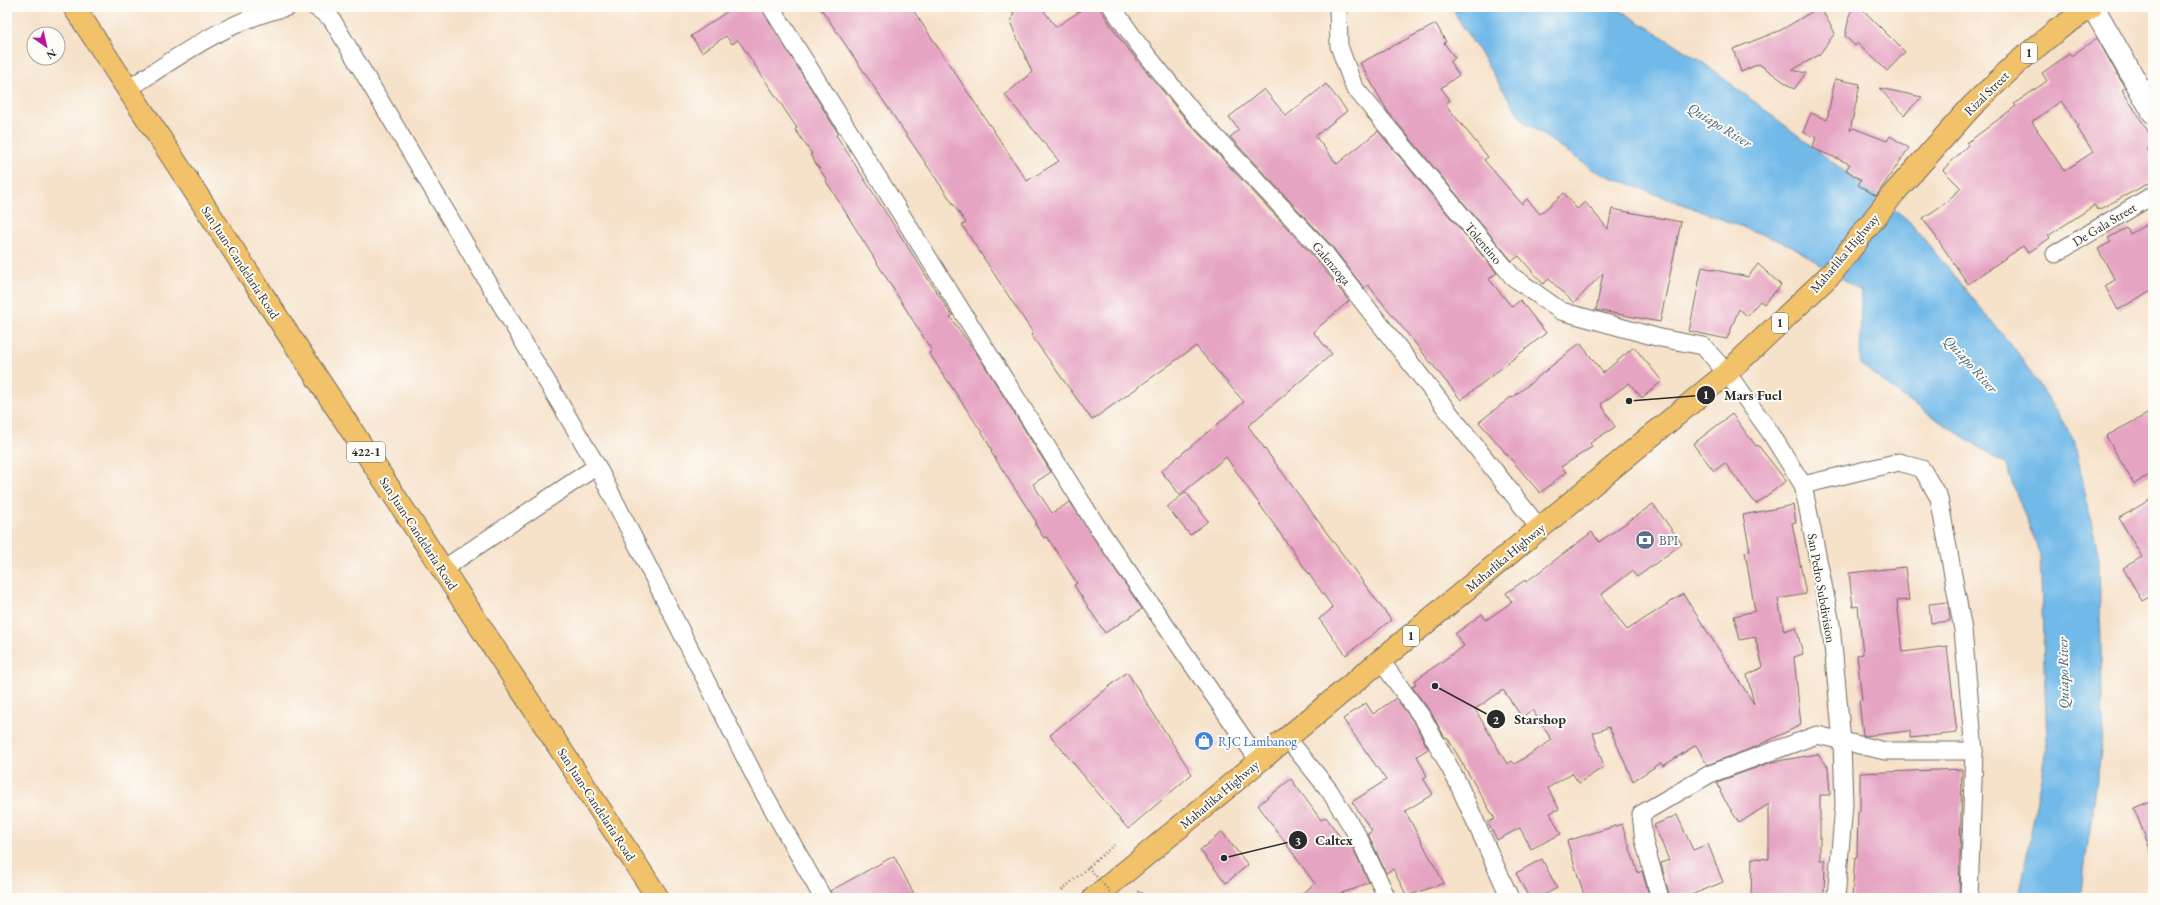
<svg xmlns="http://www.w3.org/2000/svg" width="2160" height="905" viewBox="0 0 2160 905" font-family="'EB Garamond',serif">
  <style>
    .water { fill: #71b9e9; stroke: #4e728a }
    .building { fill: #e6a4c3; fill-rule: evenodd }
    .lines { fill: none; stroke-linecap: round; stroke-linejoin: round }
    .minor-casing { stroke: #726b62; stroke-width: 19 }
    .tertiary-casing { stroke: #726b62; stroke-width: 24 }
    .primary-casing { stroke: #726b62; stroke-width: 24 }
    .path { stroke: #726b62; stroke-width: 2.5; stroke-dasharray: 1 3; stroke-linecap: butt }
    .minor { stroke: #fff; stroke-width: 17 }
    .tertiary { stroke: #fff; stroke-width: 22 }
    .primary { stroke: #f2c26a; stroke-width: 22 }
    .path-bridge { stroke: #726b62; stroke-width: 2.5; stroke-dasharray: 1 3; stroke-linecap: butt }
    .labels { text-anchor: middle; stroke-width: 4; stroke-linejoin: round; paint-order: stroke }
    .shield { fill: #fdfcf7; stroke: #6a6a68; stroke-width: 1 }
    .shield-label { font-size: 12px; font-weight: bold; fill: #2b2b2b }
    .street-label { font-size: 13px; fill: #2b2b2b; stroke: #fdfcf7 }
    .service-label { font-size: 13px; fill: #4e5e75; stroke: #fdfcf7; text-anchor: start }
    .shop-label { font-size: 13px; fill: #366cbe; stroke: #fdfcf7; text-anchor: start }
    .water-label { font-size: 14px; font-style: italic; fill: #445d6e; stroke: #fdfcf7 }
    .leader { fill: none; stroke: #2b2b2b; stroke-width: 1.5 }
    .callout-dot { fill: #2b2b2b; stroke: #fdfcf7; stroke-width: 1.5 }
    .mark-label { font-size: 12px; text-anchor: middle; font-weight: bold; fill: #fff }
    .callout-label { font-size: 14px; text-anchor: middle; font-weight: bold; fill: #2b2b2b; stroke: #fdfcf7; stroke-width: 4; stroke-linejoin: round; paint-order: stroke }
  </style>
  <rect width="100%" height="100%" fill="#fdfcf7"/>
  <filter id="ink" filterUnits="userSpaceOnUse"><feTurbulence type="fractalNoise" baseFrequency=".025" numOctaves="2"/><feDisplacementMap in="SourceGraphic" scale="8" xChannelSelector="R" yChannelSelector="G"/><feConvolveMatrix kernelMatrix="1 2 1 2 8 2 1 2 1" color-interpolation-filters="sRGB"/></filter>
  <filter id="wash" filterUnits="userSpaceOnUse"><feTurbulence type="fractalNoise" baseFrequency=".012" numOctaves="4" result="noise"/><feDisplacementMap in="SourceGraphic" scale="16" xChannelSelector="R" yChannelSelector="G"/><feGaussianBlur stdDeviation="0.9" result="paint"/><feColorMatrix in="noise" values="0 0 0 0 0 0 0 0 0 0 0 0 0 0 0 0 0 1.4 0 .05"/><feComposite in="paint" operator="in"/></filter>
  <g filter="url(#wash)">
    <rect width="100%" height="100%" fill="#f6e1c9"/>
    <path class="water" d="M 1455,7 L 1615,7 L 1701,61 L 1908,220 L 2017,352 L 2074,439 L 2099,559 L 2103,738 L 2080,898 L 2019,898 L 2047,744 L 2040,555 L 2005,464 L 1904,398 L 1860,364 L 1861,291 L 1792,246 L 1595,171 L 1523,121 L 1455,14 Z"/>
    <g id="blocks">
      <g class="building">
        <path d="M 734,7 L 761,7 L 838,133 L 836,135 L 952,316 L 950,317 L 978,355 L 1051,472 L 1033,484 L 1052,513 L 1070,502 L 1142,609 L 1105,633 L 1074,585 L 1077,583 L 1047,537 L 1044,538 L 1035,524 L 1037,523 L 991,452 L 992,451 L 985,437 L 929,353 L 932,351 L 826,181 L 827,180 L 810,155 L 812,154 L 795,129 L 797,128 L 738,40 L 732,44 L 726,36 L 702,52 L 691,36 Z"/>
        <path d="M 820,7 L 911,7 L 1027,181 L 1059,161 L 1005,95 L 1032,72 L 1011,24 L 1014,10 L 1019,7 L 1041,7 L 1056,27 L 1086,7 L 1099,7 L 1120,39 L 1188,122 L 1315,258 L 1349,301 L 1313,332 L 1332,354 L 1248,426 L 1391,620 L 1346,655 L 1319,619 L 1333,608 L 1226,457 L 1180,495 L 1161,471 L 1244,402 L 1196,346 L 1092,420 L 1031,335 L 1033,333 L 962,225 L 966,223 Z"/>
        <path d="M 1820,7 L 1835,33 L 1819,55 L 1792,70 L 1806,73 L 1794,89 L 1759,64 L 1741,72 L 1733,49 L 1781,30 Z"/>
        <path d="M 1855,7 L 1860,7 L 1905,52 L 1887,71 L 1858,43 L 1855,46 L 1845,36 L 1850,13 Z"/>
        <path d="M 1436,24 L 1446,42 L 1444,43 L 1455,58 L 1450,62 L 1459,75 L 1441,88 L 1450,100 L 1445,104 L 1488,157 L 1484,160 L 1522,204 L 1527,199 L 1540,214 L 1564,193 L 1577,209 L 1585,202 L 1608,229 L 1612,209 L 1681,222 L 1660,322 L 1596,310 L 1603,273 L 1574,303 L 1549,279 L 1543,284 L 1519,256 L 1512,261 L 1388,112 L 1360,63 Z"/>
        <path d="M 2097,38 L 2125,88 L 2122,90 L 2153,139 L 2153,146 L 2147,149 L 2153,160 L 2153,181 L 2098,210 L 2095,205 L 2048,236 L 2050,238 L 2028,253 L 2023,246 L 1968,284 L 1923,218 L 1944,204 L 1961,188 L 1943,170 L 1968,145 L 1967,143 L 2016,106 L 2014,104 L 2047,81 L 2042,73 L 2069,54 L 2071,56 ZM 2061,101 L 2079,126 L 2077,127 L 2093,152 L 2064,171 L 2032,122 Z"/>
        <path d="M 1835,79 L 1860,84 L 1850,131 L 1853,128 L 1887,141 L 1890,136 L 1909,148 L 1876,196 L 1858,185 L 1861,180 L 1846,170 L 1850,164 L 1812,148 L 1816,138 L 1803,132 L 1811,113 L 1827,120 Z"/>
        <path d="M 1326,84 L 1347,111 L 1315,136 L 1337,164 L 1378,131 L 1497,273 L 1489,279 L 1512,307 L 1520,300 L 1546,333 L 1461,400 L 1368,285 L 1364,288 L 1330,244 L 1230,137 L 1239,130 L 1229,117 L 1264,89 L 1286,116 Z"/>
        <path d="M 1879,88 L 1922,97 L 1904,115 Z"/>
        <path d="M 2153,221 L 2153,289 L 2118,310 L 2105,286 L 2115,280 L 2098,249 L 2111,242 L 2108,238 L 2127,228 L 2130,234 Z"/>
        <path d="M 1758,264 L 1781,285 L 1764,304 L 1760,301 L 1747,316 L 1739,309 L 1727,339 L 1689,331 L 1702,267 L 1748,277 Z"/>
        <path d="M 1580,343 L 1603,373 L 1634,347 L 1662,381 L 1642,398 L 1629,383 L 1601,404 L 1615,427 L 1590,443 L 1592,447 L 1561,467 L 1566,472 L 1540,493 L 1479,422 L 1511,397 L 1512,398 Z"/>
        <path d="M 2153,411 L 2153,473 L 2134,484 L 2106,436 Z"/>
        <path d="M 1732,414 L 1756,446 L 1758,445 L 1786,481 L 1756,504 L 1725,463 L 1714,471 L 1693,444 Z"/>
        <path d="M 1186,492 L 1208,521 L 1190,535 L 1167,507 Z"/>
        <path d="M 2153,498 L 2153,595 L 2142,601 L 2123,568 L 2142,557 L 2119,518 Z"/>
        <path d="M 1653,504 L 1682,544 L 1637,577 L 1632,571 L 1601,595 L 1627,630 L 1683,594 L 1754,704 L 1747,675 L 1763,667 L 1755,637 L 1740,640 L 1734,616 L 1755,611 L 1745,552 L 1750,551 L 1743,515 L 1793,505 L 1796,522 L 1792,523 L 1806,594 L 1778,599 L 1784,631 L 1796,627 L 1803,654 L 1794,657 L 1801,725 L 1755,747 L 1707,765 L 1696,745 L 1663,766 L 1661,763 L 1633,781 L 1609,727 L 1593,733 L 1604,767 L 1579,783 L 1572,773 L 1548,788 L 1559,809 L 1550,813 L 1561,834 L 1531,849 L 1520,828 L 1497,840 L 1488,822 L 1495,819 L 1447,737 L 1445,738 L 1432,714 L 1412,687 L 1416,684 L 1414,681 L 1464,646 L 1455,634 L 1482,614 L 1486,620 L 1512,602 L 1506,593 L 1525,580 L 1526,582 L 1592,532 L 1599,542 ZM 1503,690 L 1522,717 L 1532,710 L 1552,740 L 1515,764 L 1512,761 L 1507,764 L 1475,709 Z"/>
        <path d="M 1905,567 L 1909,600 L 1897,601 L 1903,652 L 1947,646 L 1957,733 L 1910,738 L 1910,731 L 1863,736 L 1859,700 L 1862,700 L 1857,655 L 1863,654 L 1858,606 L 1853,607 L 1849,573 Z"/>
        <path d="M 1948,602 L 1950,621 L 1931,623 L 1929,604 Z"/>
        <path d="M 1127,672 L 1192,774 L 1128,829 L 1050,735 Z"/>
        <path d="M 1396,698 L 1416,725 L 1428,749 L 1417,756 L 1427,776 L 1423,778 L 1433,794 L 1405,811 L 1444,883 L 1407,896 L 1393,869 L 1386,873 L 1368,834 L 1372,831 L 1352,802 L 1386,780 L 1343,719 L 1366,703 L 1373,714 Z"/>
        <path d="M 1818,754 L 1828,767 L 1830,795 L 1820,795 L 1820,860 L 1825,860 L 1824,898 L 1751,898 L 1752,858 L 1769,859 L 1769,804 L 1739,823 L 1720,792 L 1721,791 L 1717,782 L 1772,762 Z"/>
        <path d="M 1962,769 L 1959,898 L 1852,898 L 1855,857 L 1857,857 L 1858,811 L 1860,811 L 1860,773 Z"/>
        <path d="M 1291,779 L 1321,820 L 1326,817 L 1347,847 L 1351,844 L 1369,882 L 1357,888 L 1326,898 L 1296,898 L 1315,884 L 1258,805 Z"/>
        <path d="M 2153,800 L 2153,854 L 2152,854 L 2134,808 Z"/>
        <path d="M 1677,815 L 1693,850 L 1708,844 L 1723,882 L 1684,898 L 1670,898 L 1661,863 L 1669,860 L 1654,825 Z"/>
        <path d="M 1622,824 L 1638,873 L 1642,871 L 1650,898 L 1585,898 L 1567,841 Z"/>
        <path d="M 1222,832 L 1248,865 L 1226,883 L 1200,850 Z"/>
        <path d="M 894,856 L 916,898 L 833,898 L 830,891 Z"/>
        <path d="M 1542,859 L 1557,888 L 1538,898 L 1529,898 L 1516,873 Z"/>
      </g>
    </g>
  </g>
  <g filter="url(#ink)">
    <use href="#blocks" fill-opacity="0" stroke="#726b62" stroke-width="1"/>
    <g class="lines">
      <g class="minor-casing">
        <g id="minor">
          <path d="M 315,7 L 331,18 L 597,466 L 758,783 L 823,898"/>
          <path d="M 771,7 L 1096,525 L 1259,761"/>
          <path d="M 1112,7 L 1138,44 L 1196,116 L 1323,251 L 1540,529"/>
          <path d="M 1338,7 L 1339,46 L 1354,87 L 1513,277 L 1561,311 L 1660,338 L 1703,346 L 1727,373 L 1770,432 L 1803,485 L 1831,624 L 1842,742 L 1844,805 L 1836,898"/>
          <path d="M 128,89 C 179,56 228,20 288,7"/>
          <path d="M 2055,254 L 2153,195"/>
          <path d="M 1803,485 L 1899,462 L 1922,469 L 1939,498 L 1963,630 L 1974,751 L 1969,898"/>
          <path d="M 443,569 L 597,466"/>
          <path d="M 1381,661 L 1424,720 L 1457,781 L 1510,898"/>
          <path d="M 1287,738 L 1329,790 L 1359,838 L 1387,898"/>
          <path d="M 1660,898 L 1644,841 L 1641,814 L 1710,774 L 1817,735 L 1885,751 L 1974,751"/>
        </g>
      </g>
      <g class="tertiary-casing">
        <path id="tertiary" d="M 2093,7 L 2153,112"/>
      </g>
      <g class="primary-casing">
        <g id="primary">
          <path d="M 74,7 L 658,898"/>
          <path d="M 1094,898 L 1727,373 L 1832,273 L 1894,193 L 1972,106 L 2017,63 L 2057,30 L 2091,7"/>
        </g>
      </g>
      <g class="path">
        <path d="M 1062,890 L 1114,845"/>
        <path d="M 1133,898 L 1140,891 L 1144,896 L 1141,898"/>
      </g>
      <use href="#minor" class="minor"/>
      <use href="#tertiary" class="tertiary"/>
      <use href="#primary" class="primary"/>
      <path class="path-bridge" d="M 1088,867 L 1115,898"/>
    </g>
  </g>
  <defs>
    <g id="bank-disc" transform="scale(1)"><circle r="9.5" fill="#5c6f8a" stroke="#fdfcf7"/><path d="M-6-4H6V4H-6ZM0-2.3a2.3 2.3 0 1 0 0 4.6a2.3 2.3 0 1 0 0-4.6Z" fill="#fff"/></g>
    <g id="shop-disc" transform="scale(1)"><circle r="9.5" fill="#3f7fe0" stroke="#fdfcf7"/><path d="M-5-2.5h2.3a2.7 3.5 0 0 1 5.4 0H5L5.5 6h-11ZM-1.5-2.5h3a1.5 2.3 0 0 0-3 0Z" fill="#fff"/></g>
  </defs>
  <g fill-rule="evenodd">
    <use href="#bank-disc" x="1645" y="540"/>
    <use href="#shop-disc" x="1204" y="741"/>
  </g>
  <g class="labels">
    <g class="shield">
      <rect x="2021" y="43" width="16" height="20" rx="3"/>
      <rect x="1772" y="313" width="16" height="20" rx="3"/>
      <rect x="347" y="442" width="38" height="20" rx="3"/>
      <rect x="1403" y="626" width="16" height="20" rx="3"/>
    </g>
    <g class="shield-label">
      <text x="2029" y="57">1</text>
      <text x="1780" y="327">1</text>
      <text x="366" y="456">422-1</text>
      <text x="1411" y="640">1</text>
    </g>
    <g class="street-label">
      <text transform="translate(1986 93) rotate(-45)" y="5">Rizal Street</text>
      <text transform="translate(2104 224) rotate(-31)" y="5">De Gala Street</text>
      <text transform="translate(1484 243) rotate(50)" y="5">Tolentino</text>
      <text transform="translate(1844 253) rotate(-50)" y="5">Maharlika Highway</text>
      <text transform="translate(241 262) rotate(57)" y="5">San Juan-Candelaria Road</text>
      <text transform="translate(1332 263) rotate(50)" y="5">Galenzoga</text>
      <text transform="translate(419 533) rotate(57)" y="5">San Juan-Candelaria Road</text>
      <text transform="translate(1505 557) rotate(-40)" y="5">Maharlika Highway</text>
      <text transform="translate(1822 588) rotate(80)" y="5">San Pedro Subdivision</text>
      <text transform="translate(1219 794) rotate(-40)" y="5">Maharlika Highway</text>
      <text transform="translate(597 804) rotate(57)" y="5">San Juan-Candelaria Road</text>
    </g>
    <g class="service-label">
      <text x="1659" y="545">BPI</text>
    </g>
    <g class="shop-label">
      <text x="1218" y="746">RJC Lambanog</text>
    </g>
    <g class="water-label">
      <text transform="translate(1720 125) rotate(32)" y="5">Quiapo River</text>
      <text transform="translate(1971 364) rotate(48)" y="5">Quiapo River</text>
      <text transform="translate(2063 673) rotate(-91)" y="5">Quiapo River</text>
    </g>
  </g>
  <path class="leader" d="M1629 401L1706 395M1435 686L1496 719M1224 858L1298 840"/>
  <g class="callout-dot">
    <circle cx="1629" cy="401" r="4"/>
    <circle cx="1435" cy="686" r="4"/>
    <circle cx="1224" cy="858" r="4"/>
    <circle cx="1706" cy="395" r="10"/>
    <circle cx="1496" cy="719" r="10"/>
    <circle cx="1298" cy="840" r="10"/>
  </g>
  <g class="mark-label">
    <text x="1706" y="399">1</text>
    <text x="1496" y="724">2</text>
    <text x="1298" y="845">3</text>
  </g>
  <g class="callout-label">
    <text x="1753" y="400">Mars Fuel</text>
    <text x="1540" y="724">Starshop</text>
    <text x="1334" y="845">Caltex</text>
  </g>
  <rect width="2160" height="905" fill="none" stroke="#fdfcf7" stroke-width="24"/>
  <g transform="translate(46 46) rotate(146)"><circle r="19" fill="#fdfcf7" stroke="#a9a8a5"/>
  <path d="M0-3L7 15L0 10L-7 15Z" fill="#b5179e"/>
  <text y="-6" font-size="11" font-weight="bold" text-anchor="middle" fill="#2b2b2b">N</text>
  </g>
</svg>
